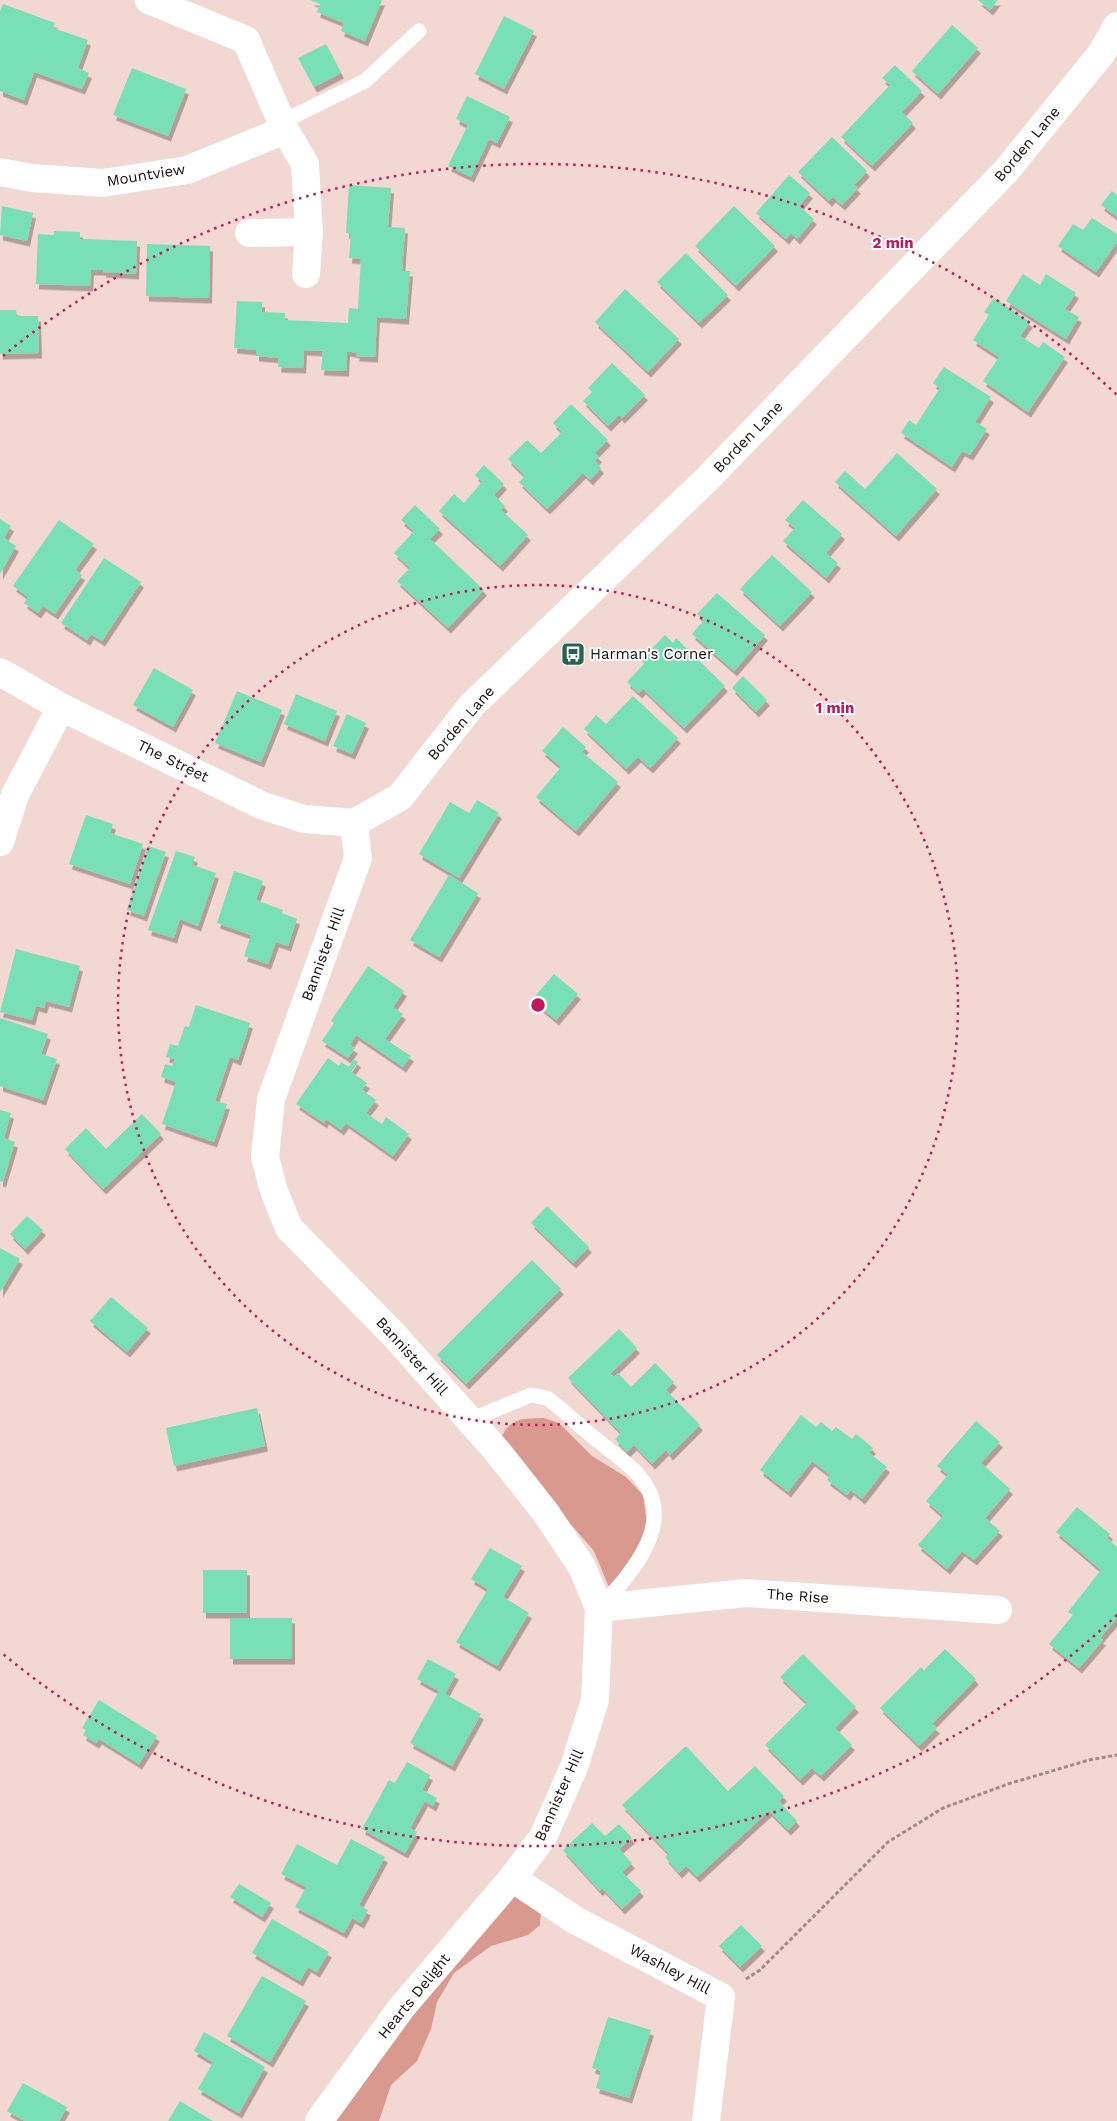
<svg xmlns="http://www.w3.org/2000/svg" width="1117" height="2121" viewBox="0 0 1117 2121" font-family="'Work Sans',sans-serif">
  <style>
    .green { fill: #da998e }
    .building { fill: #78dfb7; filter: url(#shadow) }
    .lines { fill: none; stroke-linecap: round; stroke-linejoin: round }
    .path { stroke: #9f8b88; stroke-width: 3; stroke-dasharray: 4 2.5; stroke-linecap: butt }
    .lane { stroke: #fff; stroke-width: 15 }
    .street { stroke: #fff; stroke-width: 28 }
    .ring { fill: none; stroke: #c2185b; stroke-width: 2.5; stroke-dasharray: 2.5 5 }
    .labels { text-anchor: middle; stroke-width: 4; stroke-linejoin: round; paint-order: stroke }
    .street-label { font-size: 15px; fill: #160d0b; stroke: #fff }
    .poi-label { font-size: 15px; fill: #160d0b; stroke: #fff; text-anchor: start }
    .centre { fill: #c2185b; stroke: #fff; stroke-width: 2.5 }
    .ring-label { font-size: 15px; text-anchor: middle; font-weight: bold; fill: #c2185b; stroke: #fff; stroke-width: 4; stroke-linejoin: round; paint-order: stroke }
  </style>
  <defs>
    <filter id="shadow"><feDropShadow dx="3" dy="5.5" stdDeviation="0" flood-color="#0004"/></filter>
  </defs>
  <rect width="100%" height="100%" fill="#f2d7d3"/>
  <g class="green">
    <path d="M 544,1418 L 559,1423 L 592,1456 L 626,1477 L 643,1495 L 648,1531 L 643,1553 L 610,1590 L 594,1551 L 499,1441 C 511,1417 520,1419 544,1418 Z"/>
    <path d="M 514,1876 L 541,1907 L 540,1925 L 528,1935 L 491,1946 L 454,1973 L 437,2002 L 431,2029 L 417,2061 L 391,2085 L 379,2121 L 319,2121 Z"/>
  </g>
  <g class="building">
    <path d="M 310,0 L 382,0 L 365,41 L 341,31 L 344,23 L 317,12 L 320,4 Z"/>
    <path d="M 978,0 L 998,0 L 990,10 Z"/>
    <path d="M 3,4 L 55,23 L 53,28 L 88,40 L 78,68 L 89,73 L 82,89 L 34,72 L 24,100 L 0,91 L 0,11 Z"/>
    <path d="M 504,16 L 534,31 L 504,89 L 475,74 Z"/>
    <path d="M 952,25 L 978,48 L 938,94 L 912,71 Z"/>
    <path d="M 326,44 L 341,73 L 314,87 L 298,58 Z"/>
    <path d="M 895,65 L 922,91 L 902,112 L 913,123 L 872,166 L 841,137 L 890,85 L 882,78 Z"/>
    <path d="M 132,68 L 186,89 L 168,136 L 113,115 Z"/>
    <path d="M 467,96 L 510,117 L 497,143 L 489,139 L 471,177 L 448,166 L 468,125 L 456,119 Z"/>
    <path d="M 832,137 L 867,171 L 854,185 L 858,188 L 842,205 L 833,197 L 829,201 L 798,172 Z"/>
    <path d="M 789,175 L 810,193 L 799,206 L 814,219 L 797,239 L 791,233 L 786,239 L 756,213 Z"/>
    <path d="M 349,185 L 391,188 L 388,227 L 405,228 L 402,271 L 410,271 L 406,319 L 377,317 L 375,357 L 356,356 L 357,353 L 347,351 L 346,371 L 321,370 L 323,351 L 304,350 L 303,368 L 278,367 L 279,358 L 256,356 L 256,350 L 234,348 L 237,301 L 262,302 L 262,312 L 285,313 L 285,320 L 348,323 L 349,308 L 358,309 L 361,259 L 349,258 L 351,234 L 346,233 Z"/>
    <path d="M 1112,191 L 1117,195 L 1117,217 L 1101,205 Z"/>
    <path d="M 2,206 L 33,213 L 27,241 L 0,235 Z"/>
    <path d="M 734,206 L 775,246 L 736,286 L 695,246 Z"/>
    <path d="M 1092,218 L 1117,234 L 1117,242 L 1096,272 L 1058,246 L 1073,224 L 1083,230 Z"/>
    <path d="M 54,231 L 80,232 L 80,239 L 137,241 L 136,274 L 103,272 L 103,270 L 91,270 L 90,286 L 36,284 L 38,234 L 54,235 Z"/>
    <path d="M 147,244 L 210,246 L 209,298 L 146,296 Z"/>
    <path d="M 686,253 L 728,295 L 699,323 L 657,282 Z"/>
    <path d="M 1023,274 L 1040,285 L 1046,274 L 1076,293 L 1065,309 L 1079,317 L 1066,339 L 1006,301 Z"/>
    <path d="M 625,289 L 679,339 L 648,372 L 595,322 Z"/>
    <path d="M 994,298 L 1030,322 L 1020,336 L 1039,348 L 1043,342 L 1065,357 L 1028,412 L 983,381 L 999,357 L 973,340 L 989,315 L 984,312 Z"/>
    <path d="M 0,310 L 16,310 L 17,316 L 38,316 L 39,353 L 0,354 Z"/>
    <path d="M 612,363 L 645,395 L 622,418 L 619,415 L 608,426 L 583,401 L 592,392 L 588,388 Z"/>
    <path d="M 944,367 L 991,397 L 975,422 L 987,429 L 970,455 L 962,451 L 952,467 L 901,433 L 909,420 L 916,425 L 940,388 L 933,383 Z"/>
    <path d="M 571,404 L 608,440 L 595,453 L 599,457 L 595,461 L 601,468 L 590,480 L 583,473 L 547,509 L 519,482 L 525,476 L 508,459 L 527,440 L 541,453 L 562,432 L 553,423 Z"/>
    <path d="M 897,453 L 937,489 L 896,536 L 835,482 L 845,471 L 865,489 Z"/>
    <path d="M 484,465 L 504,484 L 494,495 L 505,506 L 501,510 L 528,535 L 500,566 L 439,511 L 454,494 L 464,503 L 482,482 L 475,475 Z"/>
    <path d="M 803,500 L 842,534 L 826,553 L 838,563 L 826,578 L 783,541 L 795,528 L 785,520 Z"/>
    <path d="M 415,505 L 440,529 L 430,539 L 484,590 L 448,628 L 397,581 L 410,568 L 394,553 L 414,531 L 401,520 Z"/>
    <path d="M 0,519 L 11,526 L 4,538 L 16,546 L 0,574 Z"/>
    <path d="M 59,520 L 94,544 L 75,570 L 82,575 L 55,614 L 43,606 L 38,613 L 24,603 L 28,597 L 13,586 Z"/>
    <path d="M 772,555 L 812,592 L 780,626 L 740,589 Z"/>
    <path d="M 104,558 L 141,582 L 102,641 L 91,634 L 87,640 L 61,623 Z"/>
    <path d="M 717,593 L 765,635 L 734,671 L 692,634 L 704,620 L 697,614 Z"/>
    <path d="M 665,635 L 673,643 L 676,638 L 725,686 L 684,728 L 643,689 L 639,693 L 627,682 L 644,664 L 641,660 Z"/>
    <path d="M 154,668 L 193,690 L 173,727 L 133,705 Z"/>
    <path d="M 743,676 L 767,700 L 756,712 L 732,688 Z"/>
    <path d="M 237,691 L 282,710 L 261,762 L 215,743 Z"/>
    <path d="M 296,694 L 337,711 L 325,741 L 284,724 Z"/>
    <path d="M 633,696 L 678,738 L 650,768 L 638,757 L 626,769 L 584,729 L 596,715 L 606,724 Z"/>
    <path d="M 347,714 L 366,723 L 352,754 L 333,746 Z"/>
    <path d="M 563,727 L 586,747 L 582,752 L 618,782 L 576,831 L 536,797 L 561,767 L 542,751 Z"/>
    <path d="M 477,800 L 499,813 L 459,878 L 419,854 L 450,802 L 469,813 Z"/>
    <path d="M 86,815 L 113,824 L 110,833 L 143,844 L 130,884 L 69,864 Z"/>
    <path d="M 148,846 L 166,852 L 144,916 L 127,910 Z"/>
    <path d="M 176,851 L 195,857 L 192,865 L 216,873 L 198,926 L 180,919 L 174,938 L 148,930 Z"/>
    <path d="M 234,871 L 263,881 L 256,900 L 283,910 L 282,913 L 297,919 L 288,946 L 276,942 L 268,964 L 244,956 L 251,935 L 217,923 Z"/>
    <path d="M 449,875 L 478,893 L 439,957 L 410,940 Z"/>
    <path d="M 16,949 L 80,966 L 69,1007 L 46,1001 L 44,1008 L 36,1006 L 32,1020 L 0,1012 Z"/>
    <path d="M 368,966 L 404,991 L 393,1007 L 403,1014 L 385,1039 L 411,1056 L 403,1067 L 356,1035 L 350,1045 L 355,1048 L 348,1058 L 322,1041 L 334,1023 L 331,1021 Z"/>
    <path d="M 554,974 L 578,994 L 556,1020 L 532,1000 Z"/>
    <path d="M 196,1005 L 250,1023 L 238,1060 L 230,1057 L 215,1101 L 227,1104 L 214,1142 L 162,1124 L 176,1082 L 161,1077 L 165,1064 L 172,1066 L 175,1059 L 166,1057 L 170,1044 L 178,1046 L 185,1026 L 189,1027 Z"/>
    <path d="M 0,1018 L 48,1034 L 41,1054 L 57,1059 L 43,1100 L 0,1086 Z"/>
    <path d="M 328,1058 L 339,1066 L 341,1062 L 349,1067 L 354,1059 L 358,1062 L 351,1072 L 367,1083 L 362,1090 L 376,1100 L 366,1113 L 382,1124 L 386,1117 L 409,1134 L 393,1156 L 346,1123 L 341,1130 L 326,1119 L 324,1123 L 296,1104 Z"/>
    <path d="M 0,1110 L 11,1113 L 4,1138 L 15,1142 L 3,1182 L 0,1181 Z"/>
    <path d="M 142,1114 L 161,1134 L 103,1189 L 65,1149 L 86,1128 L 106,1149 Z"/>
    <path d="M 547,1206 L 589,1247 L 573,1263 L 531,1223 Z"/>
    <path d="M 27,1216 L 43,1230 L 25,1249 L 10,1234 Z"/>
    <path d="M 0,1248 L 20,1259 L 0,1292 Z"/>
    <path d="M 532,1260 L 561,1289 L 466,1384 L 437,1355 Z"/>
    <path d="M 111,1297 L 148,1328 L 127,1352 L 90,1321 Z"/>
    <path d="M 619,1329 L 637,1348 L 610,1374 L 614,1377 L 618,1373 L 631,1387 L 655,1363 L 674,1382 L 666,1390 L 700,1425 L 670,1455 L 666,1450 L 652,1464 L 634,1445 L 627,1452 L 615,1439 L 621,1433 L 568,1378 Z"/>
    <path d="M 257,1408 L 265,1446 L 174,1466 L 166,1428 Z"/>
    <path d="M 801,1415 L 816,1427 L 821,1422 L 832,1431 L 836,1427 L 852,1439 L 856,1434 L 873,1448 L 869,1453 L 887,1467 L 862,1499 L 851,1490 L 847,1495 L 827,1480 L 830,1475 L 812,1461 L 788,1492 L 760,1470 Z"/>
    <path d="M 976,1421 L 1000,1442 L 981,1463 L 1010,1489 L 985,1518 L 1000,1531 L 974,1560 L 962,1551 L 947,1569 L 918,1545 L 943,1516 L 926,1501 L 948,1475 L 937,1466 Z"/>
    <path d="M 1077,1507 L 1110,1534 L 1107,1538 L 1117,1547 L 1117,1618 L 1100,1638 L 1103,1640 L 1079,1668 L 1049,1644 L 1073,1615 L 1068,1612 L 1101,1570 L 1056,1532 Z"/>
    <path d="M 490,1548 L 522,1566 L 503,1597 L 529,1613 L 497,1666 L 456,1642 L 488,1589 L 471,1579 Z"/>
    <rect x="203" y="1570" width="44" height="43"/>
    <rect x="230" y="1618" width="62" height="41"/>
    <path d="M 945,1649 L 976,1679 L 932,1724 L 937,1728 L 919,1746 L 880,1708 L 921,1667 L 924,1670 Z"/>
    <path d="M 803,1654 L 856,1707 L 835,1728 L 852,1745 L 821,1776 L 812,1768 L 800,1780 L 765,1745 L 807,1703 L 780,1677 Z"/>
    <path d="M 428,1659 L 456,1674 L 445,1694 L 481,1714 L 452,1766 L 410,1743 L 439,1691 L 417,1679 Z"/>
    <path d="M 99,1700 L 157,1736 L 139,1764 L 99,1739 L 96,1743 L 83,1735 L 86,1730 L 82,1728 Z"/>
    <path d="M 686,1746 L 728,1791 L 755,1766 L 784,1796 L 779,1801 L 797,1821 L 788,1830 L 769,1811 L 697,1877 L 686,1866 L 679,1873 L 665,1857 L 669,1854 L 622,1805 Z"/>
    <path d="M 407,1762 L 430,1775 L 422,1790 L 437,1798 L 433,1806 L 425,1801 L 410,1828 L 417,1832 L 405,1853 L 362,1829 L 389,1780 L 395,1783 Z"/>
    <path d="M 592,1823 L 605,1836 L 619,1824 L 632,1838 L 619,1849 L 632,1863 L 622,1872 L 641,1891 L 622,1909 L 602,1888 L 600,1891 L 563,1850 Z"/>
    <path d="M 351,1839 L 385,1857 L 359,1905 L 368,1910 L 361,1923 L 352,1918 L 344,1933 L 295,1907 L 306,1887 L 281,1874 L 297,1844 L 337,1865 Z"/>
    <path d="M 239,1884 L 271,1903 L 262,1917 L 230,1897 Z"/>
    <path d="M 272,1919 L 329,1952 L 317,1972 L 308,1967 L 300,1981 L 252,1953 Z"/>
    <path d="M 741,1925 L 762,1946 L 740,1967 L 719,1946 Z"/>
    <path d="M 262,1976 L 306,2001 L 270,2062 L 227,2036 Z"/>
    <path d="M 608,2017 L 651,2030 L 629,2098 L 596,2088 L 601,2071 L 592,2068 Z"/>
    <path d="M 204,2032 L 265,2067 L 239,2113 L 198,2089 L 213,2062 L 194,2051 Z"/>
    <path d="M 23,2083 L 67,2107 L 59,2121 L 25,2121 L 7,2111 Z"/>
    <path d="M 180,2101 L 213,2121 L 168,2121 Z"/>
  </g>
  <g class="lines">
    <path class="path" d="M 746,1979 L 760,1970 L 888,1842 L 943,1808 L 1008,1784 L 1089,1760 L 1117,1755"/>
    <g class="lane">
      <path d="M 282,122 L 365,81 L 419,31"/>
      <path d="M 470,1420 L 531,1395 L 547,1398 C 565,1411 580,1427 597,1440 C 614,1454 636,1468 647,1487 C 672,1530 627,1578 600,1607"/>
    </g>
    <g class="street">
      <path d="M 149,0 L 246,40 L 285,130 L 305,164 L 309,232 L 306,274"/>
      <path d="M 0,172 L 32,178 L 103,183 L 187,170 L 285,130"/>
      <path d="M 249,233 L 309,232"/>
      <path d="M 0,672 L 61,707 L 261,805 L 304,819 L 354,823"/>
      <path d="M 354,823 L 400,797 L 472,705 L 705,481 L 1006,171 L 1101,54 L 1117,26"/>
      <path d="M 0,842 L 15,795 L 61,707"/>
      <path d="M 599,1608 L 746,1593 L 998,1610"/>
      <path d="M 514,1876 L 524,1886 L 575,1920 L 721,1997 L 706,2121"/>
      <path d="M 319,2121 L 402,2007 L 514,1876 L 543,1837 L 574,1767 L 595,1700 L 599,1608 L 582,1567 L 546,1513 L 497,1451 L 394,1335 L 289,1228 L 274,1191 L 265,1157 L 271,1099 L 358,858 L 354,823"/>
    </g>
  </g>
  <g class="ring">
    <circle cx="538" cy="1005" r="420"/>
    <path d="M1117 1615A841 841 0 0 1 3 1654M3 356A841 841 0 0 1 1117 395"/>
  </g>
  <defs>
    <g id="bus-square" transform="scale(1.25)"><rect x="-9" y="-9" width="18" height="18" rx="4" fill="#28634e" stroke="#fff"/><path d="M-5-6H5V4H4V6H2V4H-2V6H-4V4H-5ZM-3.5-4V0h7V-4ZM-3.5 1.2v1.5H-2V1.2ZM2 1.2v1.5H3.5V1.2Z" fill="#fff"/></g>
  </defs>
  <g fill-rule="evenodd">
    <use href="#bus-square" x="573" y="654"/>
  </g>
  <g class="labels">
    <g class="street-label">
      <text transform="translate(1027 144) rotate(-50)" y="5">Borden Lane</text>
      <text transform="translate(146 175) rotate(-9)" y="5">Mountview</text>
      <text transform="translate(748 437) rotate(-46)" y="5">Borden Lane</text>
      <text transform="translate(461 723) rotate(-49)" y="5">Borden Lane</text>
      <text transform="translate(173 761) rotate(26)" y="5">The Street</text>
      <text transform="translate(323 954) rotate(-70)" y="5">Bannister Hill</text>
      <text transform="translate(412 1356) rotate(48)" y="5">Bannister Hill</text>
      <text transform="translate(798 1596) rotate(4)" y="5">The Rise</text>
      <text transform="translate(559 1795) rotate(-66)" y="5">Bannister Hill</text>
      <text transform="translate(670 1969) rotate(28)" y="5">Washley Hill</text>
      <text transform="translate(414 1996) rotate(-51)" y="5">Hearts Delight</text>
    </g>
    <g class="poi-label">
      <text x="590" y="659">Harman's Corner</text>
    </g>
  </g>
  <circle cx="538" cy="1005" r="8" class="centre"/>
  <g class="ring-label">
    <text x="893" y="248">2 min</text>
    <text x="835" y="713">1 min</text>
  </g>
</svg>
